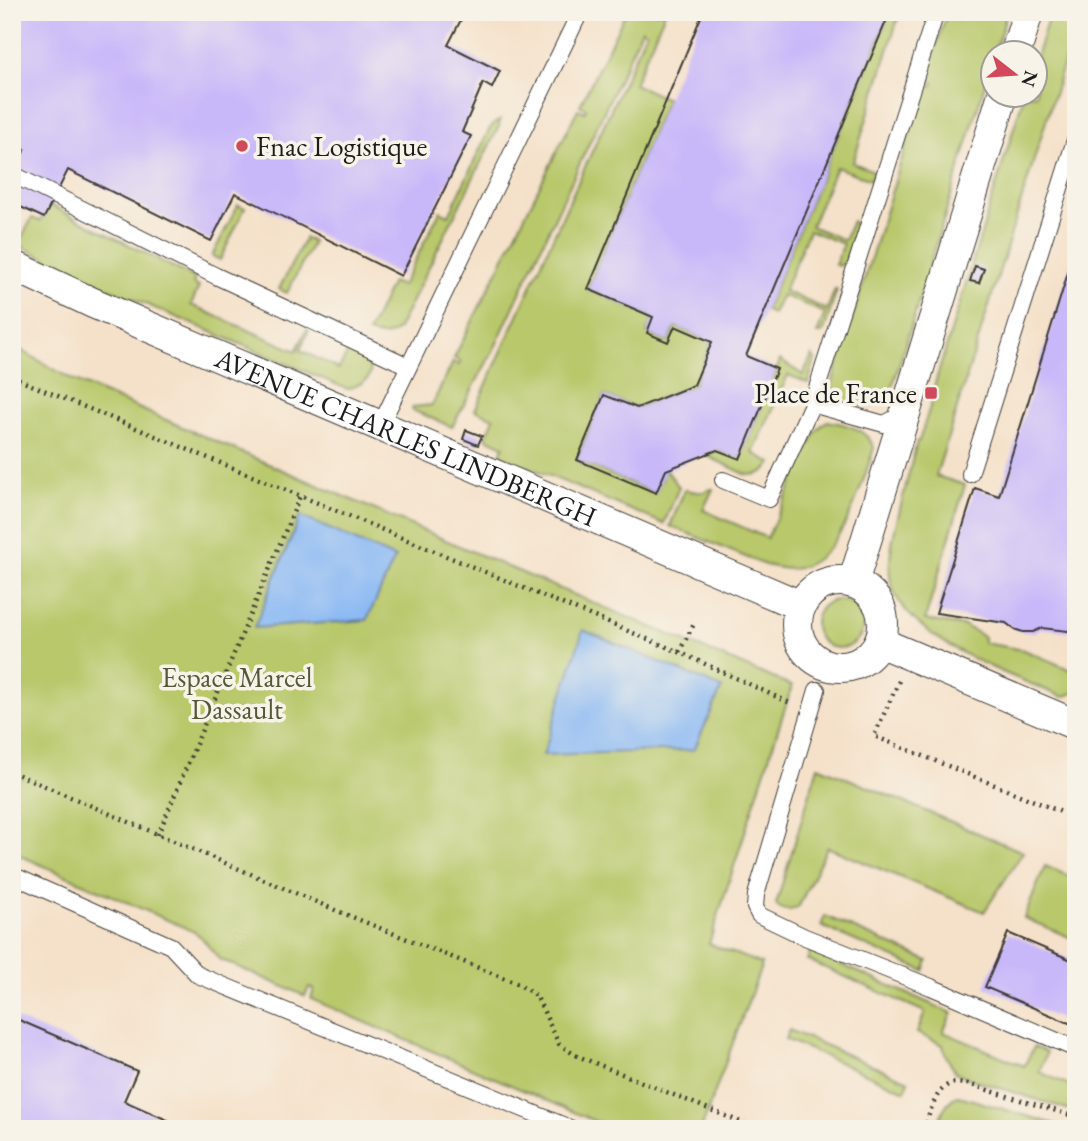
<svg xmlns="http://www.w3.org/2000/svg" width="1088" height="1141" viewBox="0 0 1088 1141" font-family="'EB Garamond',serif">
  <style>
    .green { fill: #b8c86b; stroke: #6a7244; stroke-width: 2 }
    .water { fill: #88b8f4; stroke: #526a88; stroke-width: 2 }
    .building { fill: #c9b8f9 }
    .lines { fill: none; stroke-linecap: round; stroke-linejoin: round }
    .lane-casing { stroke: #3d3a36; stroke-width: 18 }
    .street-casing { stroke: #3d3a36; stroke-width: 32 }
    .path { stroke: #3d3a36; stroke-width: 4.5; stroke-dasharray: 2 5; stroke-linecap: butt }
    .lane { stroke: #fff; stroke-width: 16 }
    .street { stroke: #fff; stroke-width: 30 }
    .poi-dot { fill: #d1495b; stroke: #f7f3e8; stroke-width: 2.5 }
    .labels { text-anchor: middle; stroke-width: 7; stroke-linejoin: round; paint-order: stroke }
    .poi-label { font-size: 28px; fill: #1c1c1c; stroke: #f7f3e8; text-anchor: start }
    .street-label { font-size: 28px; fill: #1c1c1c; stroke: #f7f3e8 }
    .park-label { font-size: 28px; fill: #535838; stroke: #f7f3e8 }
  </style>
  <rect width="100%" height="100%" fill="#f7f3e8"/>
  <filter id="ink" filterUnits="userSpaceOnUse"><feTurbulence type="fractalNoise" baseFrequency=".0143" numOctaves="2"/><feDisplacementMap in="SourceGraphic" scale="14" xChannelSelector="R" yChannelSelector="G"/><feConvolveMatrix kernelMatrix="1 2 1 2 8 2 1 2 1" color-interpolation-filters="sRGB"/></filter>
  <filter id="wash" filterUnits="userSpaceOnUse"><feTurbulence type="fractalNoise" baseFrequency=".00686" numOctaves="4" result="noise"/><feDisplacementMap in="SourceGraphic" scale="28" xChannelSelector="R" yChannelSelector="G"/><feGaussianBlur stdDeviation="1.57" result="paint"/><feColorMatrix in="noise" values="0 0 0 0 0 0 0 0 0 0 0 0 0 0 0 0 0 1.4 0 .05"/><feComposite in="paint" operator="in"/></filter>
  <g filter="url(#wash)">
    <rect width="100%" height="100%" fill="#f5e1c9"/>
    <g class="green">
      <path d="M 626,12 L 665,12 L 634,84 L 667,99 L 588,289 L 653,317 L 647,333 L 668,342 L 675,326 L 712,342 L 694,385 L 637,408 L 604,395 L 577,460 L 655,493 L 666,470 L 679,487 L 664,524 L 500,455 L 504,446 L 486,438 L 494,418 L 475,410 L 646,32 L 642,29 L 495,347 L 452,427 L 412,410 L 413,407 L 432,405 L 453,362 L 459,365 L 461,362 L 454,358 L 578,109 L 585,112 L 586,108 L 580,105 Z"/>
      <path d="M 890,12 L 900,12 L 853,163 L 874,171 L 871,180 L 836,167 L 811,226 L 844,240 L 852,221 L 856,224 L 845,263 L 840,266 L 835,265 L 843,244 L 809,230 L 784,291 L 827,310 L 835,289 L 837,290 L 824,331 L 820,334 L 817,334 L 825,313 L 782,295 L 773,314 L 765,311 Z"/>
      <path d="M 947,12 L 1007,12 L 995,52 L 993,52 L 993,58 L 890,395 C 875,413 852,406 834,397 L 831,387 L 925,84 L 932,86 L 934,83 L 926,79 Z"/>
      <path d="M 1050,12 L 1076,12 L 1076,24 L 936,476 L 965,485 L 925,620 L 965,626 L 984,637 L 984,643 L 1024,650 L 1076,672 L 1076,692 L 1063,697 C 1014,676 897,638 890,577 C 888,555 894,534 899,513 C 905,489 911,465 917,441 L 919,441 L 935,391 L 933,390 L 1024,95 L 1036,94 L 1036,58 Z"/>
      <path d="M 500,120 L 499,126 L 398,329 C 389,339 379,336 368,333 L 392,282 L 402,286 L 440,211 L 449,215 L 490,128 L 495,123 Z"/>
      <path d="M 48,204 L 195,278 L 193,284 L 199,287 L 191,305 L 296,351 L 307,329 L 309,330 L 300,350 L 339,369 L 349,350 L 368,360 C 376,379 363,384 347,389 L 86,279 L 20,246 L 21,239 L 32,218 L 40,221 Z"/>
      <path d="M 238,205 L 245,208 L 220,260 L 212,256 Z"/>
      <path d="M 305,238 L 313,242 L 287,293 L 279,289 Z"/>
      <path d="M 12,345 L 73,380 L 508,567 L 792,686 L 709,944 L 762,964 L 702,1127 L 706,1129 L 613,1129 L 311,999 L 314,989 L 309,987 L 305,996 L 219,959 L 202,938 L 195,932 L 12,852 Z"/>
      <path d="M 812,355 L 815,360 L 808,383 L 788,375 L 753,453 L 772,463 C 766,473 756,476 745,474 L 705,455 L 717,450 L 740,458 L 777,369 L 780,360 L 803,375 Z"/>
      <path d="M 827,421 C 846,424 866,428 874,448 C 861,487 841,564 792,569 C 783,569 774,567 765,565 L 670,526 L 685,489 C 694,493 702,494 711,489 L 713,489 L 703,510 L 767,538 L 816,432 L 822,425 Z"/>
      <circle cx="839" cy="624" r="24"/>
      <path d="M 818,766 L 1023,852 L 984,912 L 827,847 L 799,906 C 791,911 783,913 776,904 Z"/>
      <path d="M 1045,866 L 1076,879 L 1076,940 L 1024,918 Z"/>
      <path d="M 825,916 L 928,961 L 924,971 L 821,926 Z"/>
      <path d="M 810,951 L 952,1013 L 943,1032 L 1024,1066 L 1034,1047 L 1047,1052 L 1039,1072 L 1076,1088 L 1076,1112 L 971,1079 L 955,1072 L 945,1054 L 943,1045 L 917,1033 L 925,1012 L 807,960 Z"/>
      <path d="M 789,1030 L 909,1081 L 905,1091 L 785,1039 Z"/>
      <path d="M 957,1096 L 966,1098 L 1071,1129 L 936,1129 C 941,1116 944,1102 957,1096 Z"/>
    </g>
    <g class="water">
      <path d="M 300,516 L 395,558 L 367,620 L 254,628 Z"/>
      <path d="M 583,630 L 722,688 L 694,750 L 543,755 Z"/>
    </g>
    <g id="blocks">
      <g class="building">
        <path d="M 12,12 L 465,12 L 448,45 L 500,71 L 492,88 L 483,83 L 462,132 L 471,136 L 401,276 L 235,193 L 211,241 L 68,170 L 44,218 L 12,203 L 12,174 L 25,149 L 12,143 Z"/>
        <path d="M 703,12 L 890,12 L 746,356 L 777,369 L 740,459 L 717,450 L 666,470 L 656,493 L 577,460 L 604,395 L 637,408 L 694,385 L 712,342 L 675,326 L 668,342 L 647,333 L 653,317 L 588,289 Z"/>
        <path d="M 1075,250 L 1076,632 L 1042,628 L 1033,632 L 1023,632 L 1014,629 L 1006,623 L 936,613 L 975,488 L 999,496 Z"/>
        <path d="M 975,266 L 984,269 L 979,283 L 970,281 Z"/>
        <path d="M 466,430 L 482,436 L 478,445 L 463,439 Z"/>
        <path d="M 1008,933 L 1076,962 L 1076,1026 L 985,987 Z"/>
        <path d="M 12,1017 L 137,1071 L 124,1101 L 188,1129 L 12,1129 Z"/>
      </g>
    </g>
  </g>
  <g filter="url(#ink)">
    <use href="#blocks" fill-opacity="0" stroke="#3d3a36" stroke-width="2"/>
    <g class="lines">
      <g class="lane-casing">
        <g id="lane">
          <path d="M 12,174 L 216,276 L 408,366"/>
          <path d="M 812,404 L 884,424 L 904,414"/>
          <path d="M 380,426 L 580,12"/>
          <path d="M 970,474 L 1076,137"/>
          <path d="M 723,480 L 769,499 L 812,404 L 936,12"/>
          <path d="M 817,690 L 756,895 L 755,907 L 759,915 L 805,937 L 931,987 L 1076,1049"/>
          <path d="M 12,875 L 171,946 L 198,975 L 572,1129"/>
        </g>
      </g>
      <g class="street-casing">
        <g id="street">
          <path d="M 1016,52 L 1028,12"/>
          <path id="s1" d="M 12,265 L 93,303 L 801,606"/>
          <circle cx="840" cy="624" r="43"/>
          <path d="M 853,583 L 1003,94"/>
          <path d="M 879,642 L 1076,725"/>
        </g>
      </g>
      <g class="path">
        <path d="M 12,377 L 679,652 L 790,703"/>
        <path d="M 679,652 L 694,624"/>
        <path d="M 899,681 L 874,736 L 1076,818"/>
        <path d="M 12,772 L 335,910 L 516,983 L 536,995 L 559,1044 L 575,1055 L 758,1129"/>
        <path d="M 158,835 L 300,496"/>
        <path d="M 924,1129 C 930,1114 936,1083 956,1083 C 960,1083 964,1084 968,1084 L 1076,1117"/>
      </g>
      <use href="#lane" class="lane"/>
      <use href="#street" class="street"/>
    </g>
  </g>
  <g class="poi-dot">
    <circle cx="242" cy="146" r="7"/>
    <rect x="924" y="386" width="14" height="14" rx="3.5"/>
  </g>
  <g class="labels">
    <g class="poi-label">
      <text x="256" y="156">Fnac Logistique</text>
      <text x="917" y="403" text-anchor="end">Place de France</text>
    </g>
    <g class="street-label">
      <text dy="10" stroke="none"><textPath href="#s1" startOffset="430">AVENUE CHARLES LINDBERGH</textPath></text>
    </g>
    <g class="park-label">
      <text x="237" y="687">Espace Marcel<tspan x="237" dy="32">Dassault</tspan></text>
    </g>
  </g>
  <rect width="1088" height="1141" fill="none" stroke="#f7f3e8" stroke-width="42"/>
  <g transform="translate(1014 74) rotate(107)"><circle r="33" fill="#f7f3e8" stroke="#9f9d96" stroke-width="2"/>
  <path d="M0-5L12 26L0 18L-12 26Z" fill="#d1495b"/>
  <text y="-10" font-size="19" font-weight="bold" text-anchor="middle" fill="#1c1c1c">N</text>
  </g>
</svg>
